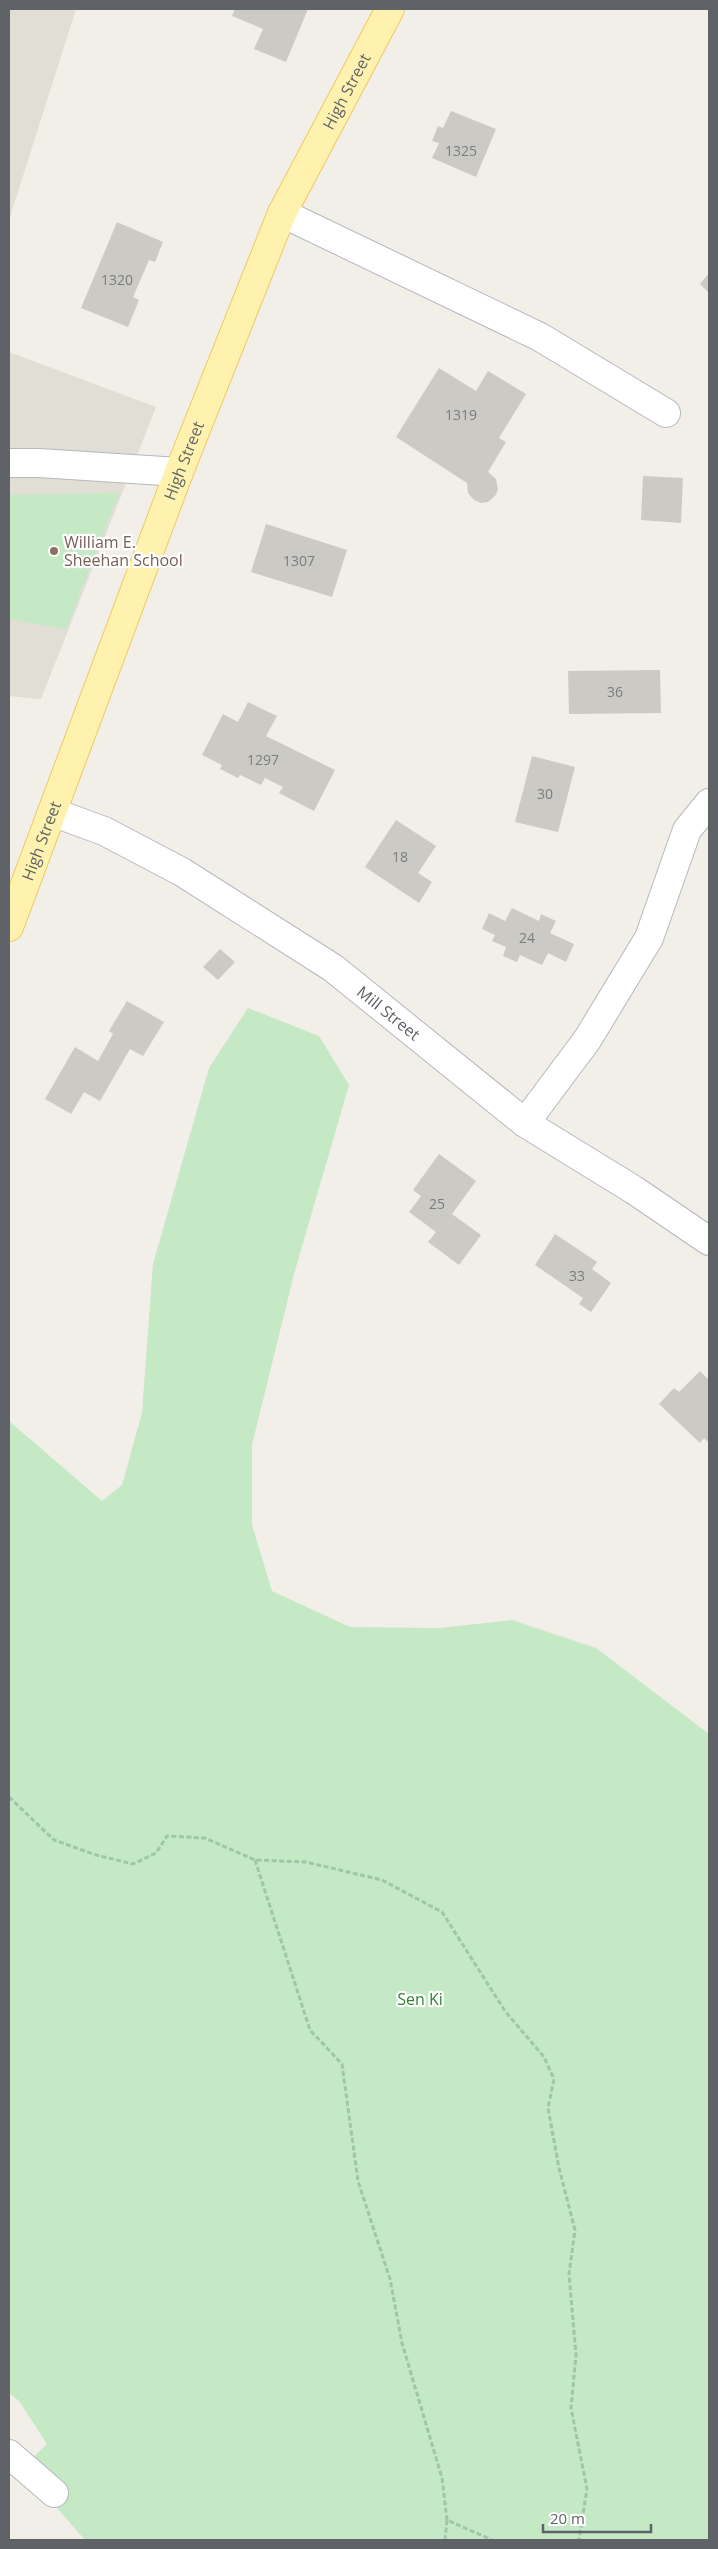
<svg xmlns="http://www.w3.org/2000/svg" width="718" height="2549" viewBox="0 0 718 2549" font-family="'Open Sans',sans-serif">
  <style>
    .education { fill: #e1ded6 }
    .green { fill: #c5e8c5 }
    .building { fill: #cccac5 }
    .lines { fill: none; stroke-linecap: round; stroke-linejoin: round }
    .minor-casing { stroke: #b5b8bc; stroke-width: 30 }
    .major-casing { stroke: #f2c960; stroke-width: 30 }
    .path { stroke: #9cc7a9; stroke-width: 3; stroke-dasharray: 5 2.5; stroke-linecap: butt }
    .minor { stroke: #fff; stroke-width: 28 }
    .major { stroke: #fff2af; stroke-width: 28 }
    .education-dot { fill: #8d6e63; stroke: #fff; stroke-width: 2 }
    .labels { text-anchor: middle; stroke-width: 4.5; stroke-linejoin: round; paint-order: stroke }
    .number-label { font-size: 14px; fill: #7a7d7f }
    .street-label { font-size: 16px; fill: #5f6368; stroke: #fff }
    .education-label { font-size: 16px; fill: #785e54; stroke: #fff; text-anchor: start }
    .park-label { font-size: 16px; fill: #348238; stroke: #fff }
  </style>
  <rect width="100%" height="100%" fill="#f1efe8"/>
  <g class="education">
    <path d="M 9,9 L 76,9 L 9,220 Z"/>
    <path d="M 9,352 L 156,407 L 41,699 L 9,696 Z"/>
  </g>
  <g class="green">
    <path d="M 119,493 L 66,629 L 9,619 L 9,495 Z"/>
    <path d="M 248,1008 L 319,1036 L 349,1085 L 294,1274 L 252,1445 L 252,1525 L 272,1591 L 350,1627 L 439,1628 L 512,1620 L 596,1648 L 709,1734 L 709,2540 L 85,2540 L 22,2468 L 47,2444 L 19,2401 L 9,2393 L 9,1421 L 102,1501 L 122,1485 L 142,1413 L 153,1264 L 209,1068 Z"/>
  </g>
  <g class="building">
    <path d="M 235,9 L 308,9 L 286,62 L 254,49 L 263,29 L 232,16 Z"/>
    <path d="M 451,111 L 496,129 L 476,177 L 432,158 L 439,143 L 432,141 L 438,126 L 443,128 Z"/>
    <path d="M 117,222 L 163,242 L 155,262 L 149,260 L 133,297 L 139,300 L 128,327 L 81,308 Z"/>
    <path d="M 709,273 L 709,293 L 700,284 Z"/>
    <path d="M 439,368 L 476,391 L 488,371 L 526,394 L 499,438 L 506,442 L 488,472 L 496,479 L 498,490 L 495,496 L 488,502 L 481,503 L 474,500 L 468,493 L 467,483 L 396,437 Z"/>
    <path d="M 643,476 L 683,478 L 681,523 L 641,520 Z"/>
    <path d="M 266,524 L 347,550 L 332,597 L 251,572 Z"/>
    <path d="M 660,670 L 661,713 L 569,714 L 568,671 Z"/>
    <path d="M 248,702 L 277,716 L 266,736 L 335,770 L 314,811 L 279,793 L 283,787 L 265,778 L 261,785 L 240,775 L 238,778 L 220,769 L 222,765 L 202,755 L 223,714 L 238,722 Z"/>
    <path d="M 532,756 L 575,767 L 558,832 L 515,822 Z"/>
    <path d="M 396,820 L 436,846 L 418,873 L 432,882 L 419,903 L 365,867 Z"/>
    <path d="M 512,908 L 539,921 L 541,914 L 556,921 L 550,933 L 574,944 L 566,962 L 548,953 L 542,965 L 520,955 L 517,962 L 503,956 L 506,947 L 492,941 L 495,935 L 482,929 L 489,913 L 505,921 Z"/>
    <path d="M 220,949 L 235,962 L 218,980 L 203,967 Z"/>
    <path d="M 127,1001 L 164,1022 L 143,1056 L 130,1049 L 100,1101 L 84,1092 L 71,1114 L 45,1099 L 75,1047 L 98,1061 L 113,1034 L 109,1031 Z"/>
    <path d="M 439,1154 L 476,1181 L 452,1214 L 481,1235 L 459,1265 L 428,1242 L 436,1232 L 409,1212 L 421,1196 L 413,1190 Z"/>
    <path d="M 555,1234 L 597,1262 L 592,1269 L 611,1283 L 591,1312 L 579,1304 L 583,1298 L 535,1265 Z"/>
    <path d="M 700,1371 L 709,1380 L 709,1443 L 704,1438 L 700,1443 L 659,1404 L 674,1388 L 679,1392 Z"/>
  </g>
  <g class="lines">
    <g class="minor-casing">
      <g id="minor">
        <path d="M 282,213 L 540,337 L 666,413"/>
        <path d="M 9,463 L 39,463 L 179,472"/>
        <path id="s1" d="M 52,812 L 104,831 L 182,872 L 333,968 L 525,1123 L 634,1190 L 709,1241"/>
        <path d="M 525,1123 L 587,1040 L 649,938 L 687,830 L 709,803"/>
        <path d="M 9,2454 L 54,2493"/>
      </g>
    </g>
    <g class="major-casing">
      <g id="major">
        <path id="s2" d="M 9,927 L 179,472 L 282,213 L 390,9"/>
      </g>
    </g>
    <g class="path">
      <path d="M 9,1797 L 54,1840 L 96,1855 L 133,1864 L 156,1853 L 167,1836 L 205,1838 L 255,1860 L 306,1862 L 382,1880 L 442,1912 L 505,2011 L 544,2057 L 554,2079 L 548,2108 L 559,2168 L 575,2230 L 569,2274 L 576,2355 L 571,2408 L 587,2489 L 579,2540"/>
      <path d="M 255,1860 L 310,2030 L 342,2064 L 358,2181 L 390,2279 L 402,2343 L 442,2478 L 447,2520"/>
      <path d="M 445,2540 L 447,2520 L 492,2540"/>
    </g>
    <use href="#minor" class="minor"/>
    <use href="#major" class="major"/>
  </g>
  <circle class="education-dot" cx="54" cy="551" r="5"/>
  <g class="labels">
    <g class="number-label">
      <text x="461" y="156">1325</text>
      <text x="117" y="285">1320</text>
      <text x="461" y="420">1319</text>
      <text x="299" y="566">1307</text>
      <text x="615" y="697">36</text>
      <text x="263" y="765">1297</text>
      <text x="545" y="799">30</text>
      <text x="400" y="862">18</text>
      <text x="527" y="943">24</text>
      <text x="437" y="1209">25</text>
      <text x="577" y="1281">33</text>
    </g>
    <g class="street-label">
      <text dy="6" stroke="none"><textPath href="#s2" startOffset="902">High Street</textPath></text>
      <text dy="6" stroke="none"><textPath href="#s2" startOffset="498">High Street</textPath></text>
      <text dy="6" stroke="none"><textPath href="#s2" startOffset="92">High Street</textPath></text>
      <text dy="6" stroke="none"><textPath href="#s1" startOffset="394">Mill Street</textPath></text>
    </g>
    <g class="education-label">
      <text x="64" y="548">William E.<tspan x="64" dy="18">Sheehan School</tspan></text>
    </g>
    <g class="park-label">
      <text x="420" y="2005">Sen Ki</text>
    </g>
  </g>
  <rect width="718" height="2549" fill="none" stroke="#5f6368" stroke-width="20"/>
  <path d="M543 2524v8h108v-8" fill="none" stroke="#5f6368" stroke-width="2.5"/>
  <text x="550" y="2524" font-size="15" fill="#5f6368" stroke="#ffffff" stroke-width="4" paint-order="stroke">20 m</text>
</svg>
